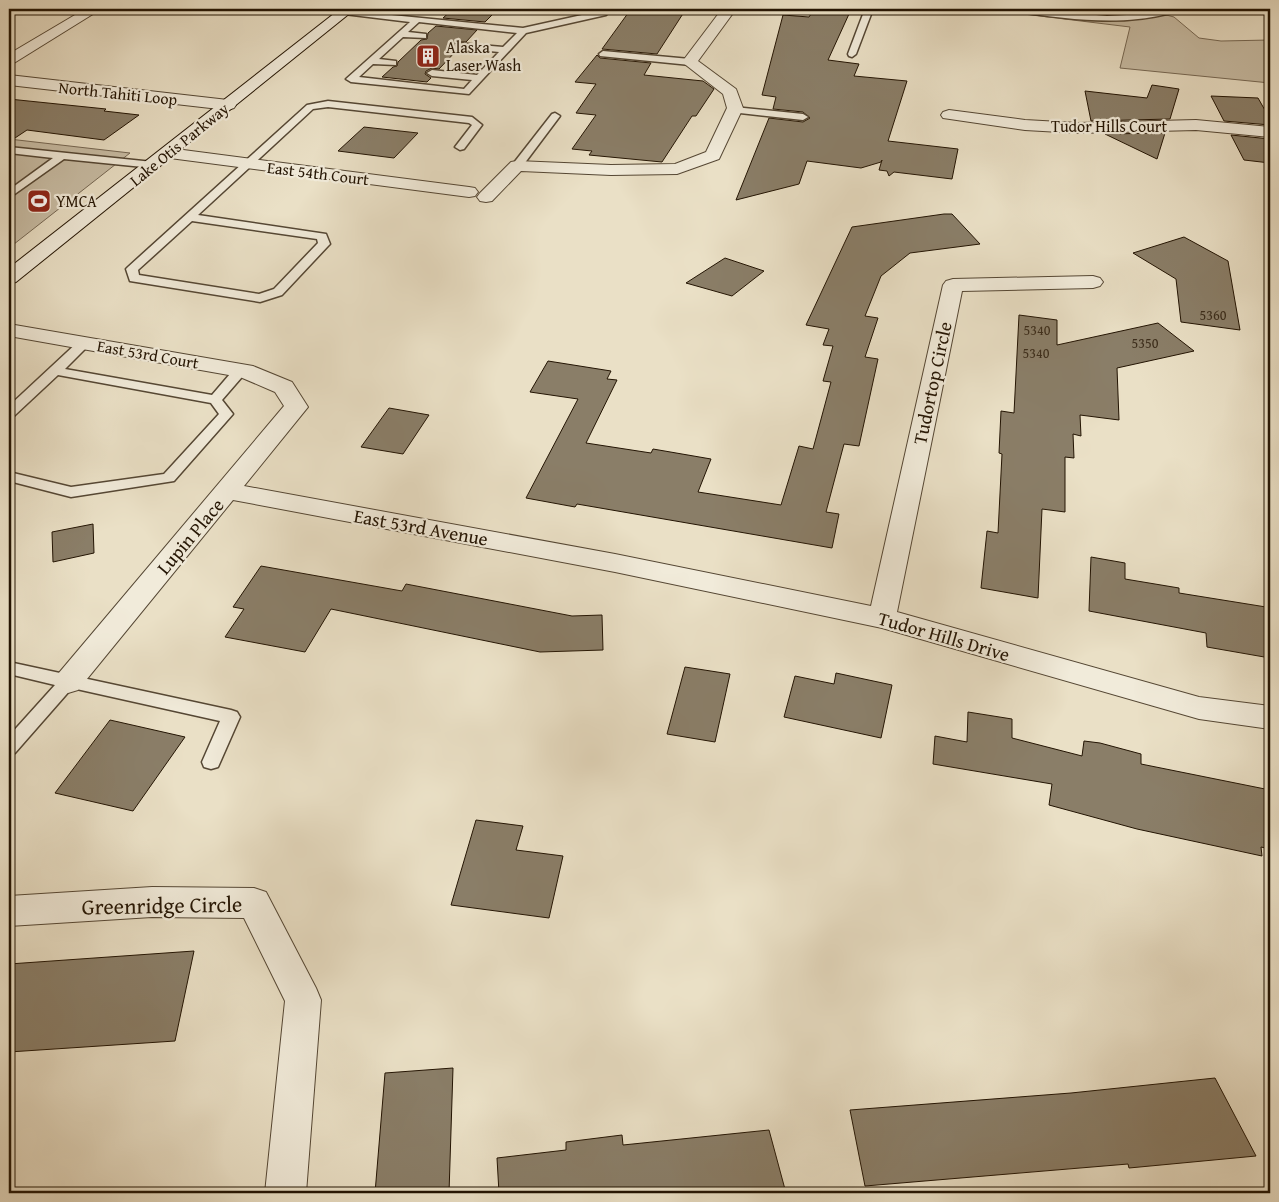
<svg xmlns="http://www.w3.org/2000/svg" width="1279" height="1202" viewBox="0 0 1279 1202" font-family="'Gentium Book Plus',serif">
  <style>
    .green { fill: #c8bda5; stroke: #766854 }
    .building { fill: #8a7e68; stroke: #231403 }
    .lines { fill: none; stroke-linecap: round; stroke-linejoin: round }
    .service-casing { stroke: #554734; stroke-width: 3 }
    .minor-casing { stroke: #554734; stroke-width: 2 }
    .tertiary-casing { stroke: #554734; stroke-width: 2 }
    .secondary-casing { stroke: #231403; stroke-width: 2 }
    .service { fill: #f1ebda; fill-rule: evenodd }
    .minor { fill: #f1ebda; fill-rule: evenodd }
    .tertiary { fill: #f1ebda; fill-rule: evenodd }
    .secondary { fill: #f1ebda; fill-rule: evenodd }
    .labels { text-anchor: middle; stroke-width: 4.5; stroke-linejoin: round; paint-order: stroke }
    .far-number-label { font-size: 14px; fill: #3d2e1c }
    .far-poi-label { font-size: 16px; fill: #231403; stroke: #f1ebda; text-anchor: start }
    .far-street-label { font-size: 16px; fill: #231403; stroke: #f1ebda }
    .street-label { font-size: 19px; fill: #231403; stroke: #f1ebda }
    .near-street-label { font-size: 22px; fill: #231403; stroke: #f1ebda }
  </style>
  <rect width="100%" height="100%" fill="#eae0c6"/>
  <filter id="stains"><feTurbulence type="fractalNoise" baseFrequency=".004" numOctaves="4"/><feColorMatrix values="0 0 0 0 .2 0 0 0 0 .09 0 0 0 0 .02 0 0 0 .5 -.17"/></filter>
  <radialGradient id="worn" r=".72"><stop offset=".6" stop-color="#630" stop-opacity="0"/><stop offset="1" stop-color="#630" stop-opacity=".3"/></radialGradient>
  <g class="green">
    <path d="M 1000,9 L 1143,9 L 1174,17 L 1199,38 L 1221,41 L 1270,40 L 1270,83 L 1120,68 L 1130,27 L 1007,12 Z"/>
    <path d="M 9,139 L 130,153 L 9,248 Z"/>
  </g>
  <g class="building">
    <path d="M 453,9 L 498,9 L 485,22 L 443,18 Z"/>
    <path d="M 631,9 L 686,9 L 657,54 L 602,49 Z"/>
    <path d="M 813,11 L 849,14 L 828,60 L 859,64 L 854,76 L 907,81 L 888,141 L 958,149 L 952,179 L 894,172 L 889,176 L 887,171 L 879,170 L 882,160 L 881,162 L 861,168 L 807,161 L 799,184 L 736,200 L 769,118 L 803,122 L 810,118 L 803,112 L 773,109 L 776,97 L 762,95 L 783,15 L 809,17 Z"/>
    <path d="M 436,26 L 477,30 L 466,42 L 456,42 L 455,48 L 458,49 L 439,69 L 432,68 L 426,71 L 425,74 L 431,78 L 427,82 L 382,77 L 393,67 L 397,66 L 398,62 L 421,40 L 427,39 L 428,33 Z"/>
    <path d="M 597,55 L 600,58 L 651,63 L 644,75 L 703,81 L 714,89 L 696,116 L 692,116 L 662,162 L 589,155 L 592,151 L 572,149 L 596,115 L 576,113 L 596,84 L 575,82 Z"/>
    <path d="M 1152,85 L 1179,89 L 1170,119 L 1091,121 L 1085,91 L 1147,98 Z"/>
    <path d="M 1211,96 L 1258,98 L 1270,119 L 1270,125 L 1224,121 Z"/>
    <path d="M 9,99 L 106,109 L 104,111 L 139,115 L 104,140 L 27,130 L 9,142 Z"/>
    <path d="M 364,127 L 418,133 L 394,158 L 338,151 Z"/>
    <path d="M 1165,133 L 1157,159 L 1105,134 Z"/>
    <path d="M 1231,135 L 1270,139 L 1270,163 L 1244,160 Z"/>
    <path d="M 944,214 L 952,214 L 980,244 L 910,253 L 881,276 L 865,316 L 878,318 L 865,357 L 878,359 L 859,446 L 844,444 L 826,512 L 839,514 L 832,548 L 577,504 L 575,507 L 526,498 L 578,399 L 530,392 L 548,361 L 611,371 L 607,379 L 617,380 L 586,443 L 651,453 L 653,449 L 711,459 L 698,492 L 781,505 L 799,446 L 813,449 L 831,382 L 823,381 L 833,346 L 823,345 L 829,329 L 806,325 L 852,227 Z"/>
    <path d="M 1184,237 L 1228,261 L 1240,330 L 1181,322 L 1176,279 L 1133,253 Z"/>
    <path d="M 725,258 L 764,271 L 732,296 L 686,283 Z"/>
    <path d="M 1019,315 L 1057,320 L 1057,345 L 1158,323 L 1194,351 L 1117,368 L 1119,420 L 1080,415 L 1081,436 L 1073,434 L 1074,458 L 1065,457 L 1065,512 L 1042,509 L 1038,598 L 981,588 L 987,531 L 998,533 L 1002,454 L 999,453 L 1001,411 L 1014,413 Z"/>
    <path d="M 389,408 L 429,415 L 403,454 L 361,447 Z"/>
    <path d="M 93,524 L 94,553 L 53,562 L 52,532 Z"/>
    <path d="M 1091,557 L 1125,563 L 1125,579 L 1179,588 L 1179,593 L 1266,607 L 1270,631 L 1270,658 L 1207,647 L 1206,633 L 1089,611 Z"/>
    <path d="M 261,566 L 402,591 L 406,584 L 572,616 L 602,615 L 603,650 L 540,652 L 331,609 L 305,652 L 225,637 L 244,609 L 233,607 Z"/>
    <path d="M 685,667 L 730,674 L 715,742 L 667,734 Z"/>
    <path d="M 836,673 L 892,685 L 881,738 L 784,717 L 795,676 L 834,684 Z"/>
    <path d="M 968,712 L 1012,719 L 1012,738 L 1082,756 L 1084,741 L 1100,743 L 1141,754 L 1141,764 L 1270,790 L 1270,849 L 1261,847 L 1262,856 L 1137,829 L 1049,805 L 1052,784 L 933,764 L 935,736 L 967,742 Z"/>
    <path d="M 110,720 L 185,737 L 133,811 L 55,793 Z"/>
    <path d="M 476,820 L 523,826 L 516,850 L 563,856 L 549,918 L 451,905 Z"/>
    <path d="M 194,951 L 175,1041 L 9,1052 L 9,964 Z"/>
    <path d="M 453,1068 L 449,1193 L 375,1193 L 385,1073 Z"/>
    <path d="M 1215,1078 L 1256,1156 L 1129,1168 L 1128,1164 L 865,1186 L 850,1110 L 1071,1093 Z"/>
    <path d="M 769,1130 L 786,1193 L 499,1193 L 497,1158 L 566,1150 L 566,1142 L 622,1135 L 623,1145 Z"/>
  </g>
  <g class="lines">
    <g class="service-casing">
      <g id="service">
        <path d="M 603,9 L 611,9 L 606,15 L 526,33 L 469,94 L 351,82 L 346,79 L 410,22 L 344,14 L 340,12 L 341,10 L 523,28 L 600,11 ZM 419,22 L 517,33 L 503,47 L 457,43 L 457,47 L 460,48 L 499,52 L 477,75 L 432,70 L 427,73 L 432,76 L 472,80 L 464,89 L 359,77 L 373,64 L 396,65 L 396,61 L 379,59 L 403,37 L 426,38 L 426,34 L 408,32 Z"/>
        <path d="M 865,9 L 873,9 L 856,54 L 852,57 L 849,56 L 848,54 Z"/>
        <path d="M 1006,9 L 1029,9 L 1107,16 L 1146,14 L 1162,9 L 1170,9 L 1167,14 C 1115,27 1063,18 1010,11 Z"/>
        <path d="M 603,51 L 690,59 L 694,62 L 690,65 L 600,56 L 599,54 Z"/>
        <path d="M 328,101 L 472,117 L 482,125 L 464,149 L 460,150 L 455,147 L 472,125 L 469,123 L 328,107 L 313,109 L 198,215 L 326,234 L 330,244 L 328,246 L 282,295 L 260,302 L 130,281 L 126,269 L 128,267 L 307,105 ZM 192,221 L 317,239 L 318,243 L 274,289 L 259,294 L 139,275 L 138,270 Z"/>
        <path d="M 734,107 L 803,114 L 808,117 L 803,120 L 731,112 L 731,108 Z"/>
        <path d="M 555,113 L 560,116 L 521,168 L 513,168 L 512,166 L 513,164 L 552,114 Z"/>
        <path d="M 9,147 L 153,162 L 158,165 L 153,168 L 64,159 L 9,198 L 9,190 L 53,158 L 9,153 Z"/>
        <path d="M 85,339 L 91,343 L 65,369 L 212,395 L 236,367 L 241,366 L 248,370 L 222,400 L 233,414 L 174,481 L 71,497 L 9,481 L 9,472 L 71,487 L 164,474 L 219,414 L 211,403 L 58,375 L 14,416 L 9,417 L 9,406 L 80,340 Z"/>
        <path d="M 9,662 L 231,710 L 237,712 L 240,717 L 218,767 L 211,769 L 204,767 L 202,762 L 220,721 L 72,688 L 15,753 L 9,755 L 9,736 L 55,685 L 9,674 Z"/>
      </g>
    </g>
    <g class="minor-casing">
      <g id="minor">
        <path d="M 85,9 L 101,9 L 14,63 L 9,64 L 9,54 Z"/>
        <path d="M 722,9 L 736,9 L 698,61 L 736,89 L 743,108 L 719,159 L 677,174 L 611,175 L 521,171 L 492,201 L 486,202 L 480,201 L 477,197 L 480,193 L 511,162 L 517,161 L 611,165 L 675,164 L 706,152 L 727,108 L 723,94 L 682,62 Z"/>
        <path d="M 9,75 L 228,100 L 234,102 L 236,105 L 234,108 L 228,110 L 9,85 Z"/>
        <path d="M 949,110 L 1025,120 L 1078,123 L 1196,120 L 1270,127 L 1270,137 L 1196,130 L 1078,133 L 1025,130 L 943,118 L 941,115 L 943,112 Z"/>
        <path d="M 1093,276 L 1100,278 L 1103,282 L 1100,286 L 1093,288 L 962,291 L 897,612 L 1199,697 L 1270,706 L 1270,729 L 1199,719 L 882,628 L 615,572 L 233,500 L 78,690 L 68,693 L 58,690 L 53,682 L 58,674 L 284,406 L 275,392 L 240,377 L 9,336 L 9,324 L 253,366 L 292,382 L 308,407 L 244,486 L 615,554 L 871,606 L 943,285 L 946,281 L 953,279 Z"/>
        <path d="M 152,887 L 254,888 L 266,892 L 316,988 L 321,1000 L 306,1193 L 265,1193 L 285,1001 L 244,918 L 152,917 L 9,926 L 9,896 Z"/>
      </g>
    </g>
    <g class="tertiary-casing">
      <path id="tertiary" d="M 168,148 L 469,187 L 475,188 L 478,192 L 475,196 L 469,197 L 162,157 L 159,153 L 162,149 Z"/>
    </g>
    <g class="secondary-casing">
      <path id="secondary" d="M 340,9 L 355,9 L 16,282 L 9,284 L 9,268 Z"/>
    </g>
    <use href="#service" class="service"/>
    <use href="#minor" class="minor"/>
    <use href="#tertiary" class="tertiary"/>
    <use href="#secondary" class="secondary"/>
  </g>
  <defs>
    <g id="building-square" transform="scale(1.25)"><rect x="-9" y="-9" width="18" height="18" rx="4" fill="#8f2418" stroke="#f1ebda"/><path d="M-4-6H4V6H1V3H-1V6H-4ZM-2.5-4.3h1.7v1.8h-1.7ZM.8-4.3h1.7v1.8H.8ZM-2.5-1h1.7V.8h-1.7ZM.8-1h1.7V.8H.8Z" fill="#fff"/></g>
    <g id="stadium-square" transform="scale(1.25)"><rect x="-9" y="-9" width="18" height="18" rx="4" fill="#8f2418" stroke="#f1ebda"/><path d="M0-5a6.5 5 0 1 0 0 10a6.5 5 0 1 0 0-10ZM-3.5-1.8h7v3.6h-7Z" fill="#fff"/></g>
  </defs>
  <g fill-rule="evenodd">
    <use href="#building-square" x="428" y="56"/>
    <use href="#stadium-square" x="39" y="201"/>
  </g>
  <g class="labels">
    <g class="far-number-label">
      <text x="1213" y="320">5360</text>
      <text x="1037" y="335">5340</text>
      <text x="1145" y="348">5350</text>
      <text x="1036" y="358">5340</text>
    </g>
    <g class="far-poi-label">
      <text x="446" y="53">Alaska<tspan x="446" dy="18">Laser Wash</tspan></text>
      <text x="56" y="207">YMCA</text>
    </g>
    <g class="far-street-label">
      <text transform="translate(118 93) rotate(6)" y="6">North Tahiti Loop</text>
      <text x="1109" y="132">Tudor Hills Court</text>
      <text transform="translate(179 144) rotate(-39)" y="6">Lake Otis Parkway</text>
      <text transform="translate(318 173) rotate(7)" y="6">East 54th Court</text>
      <text transform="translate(148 354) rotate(10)" y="6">East 53rd Court</text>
    </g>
    <g class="street-label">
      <text transform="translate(932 383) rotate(-78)" y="7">Tudortop Circle</text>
      <text transform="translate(421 527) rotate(10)" y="7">East 53rd Avenue</text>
      <text transform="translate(190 536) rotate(-50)" y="7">Lupin Place</text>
      <text transform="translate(944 636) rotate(16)" y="7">Tudor Hills Drive</text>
    </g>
    <g class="near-street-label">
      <text transform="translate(162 905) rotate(-1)" y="8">Greenridge Circle</text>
    </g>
  </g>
  <rect width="1279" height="1202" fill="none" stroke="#eae0c6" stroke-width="30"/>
  <rect x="10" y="10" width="1259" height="1182" fill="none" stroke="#231403" stroke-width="2.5"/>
  <rect x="15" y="15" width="1249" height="1172" fill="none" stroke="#231403"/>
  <rect width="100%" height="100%" filter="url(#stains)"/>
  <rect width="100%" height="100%" fill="url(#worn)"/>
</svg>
